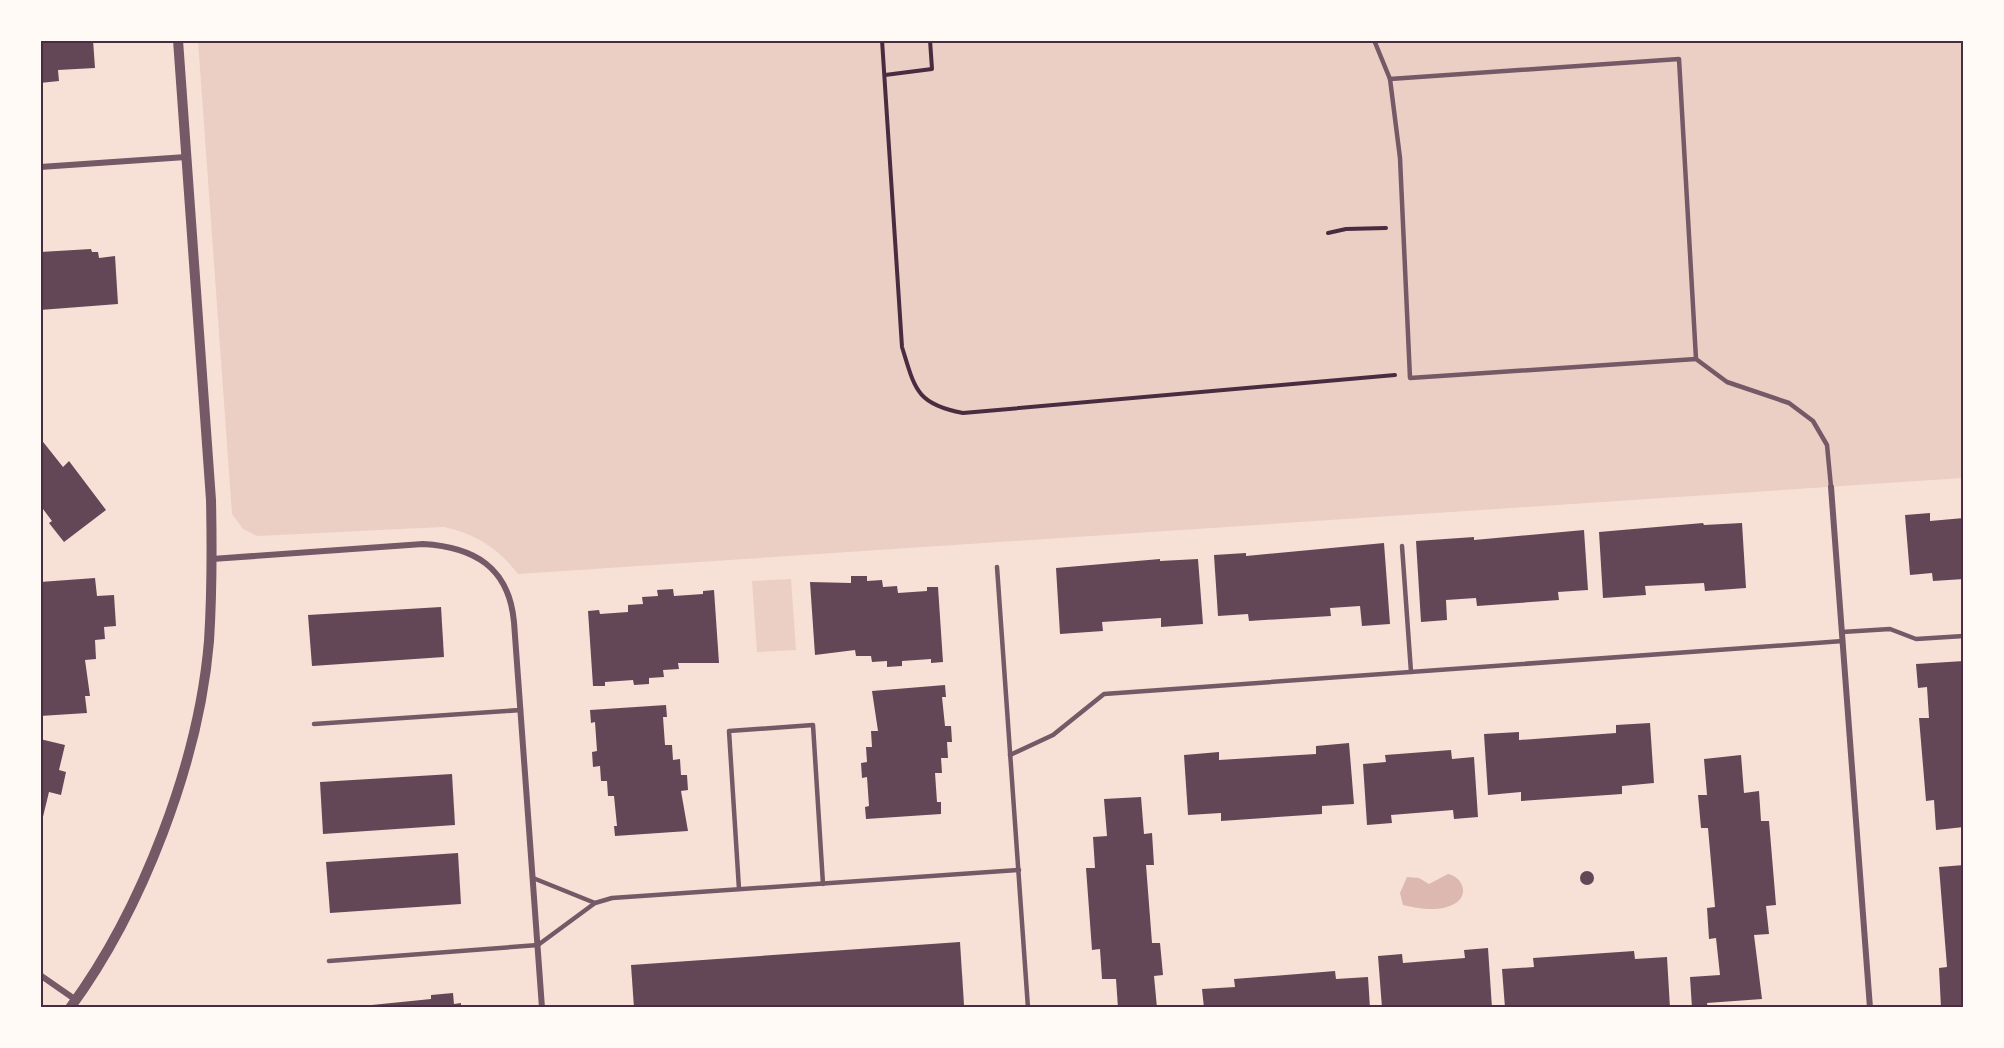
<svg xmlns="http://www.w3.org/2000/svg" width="2004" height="1048" viewBox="0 0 2004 1048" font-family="'Titillium Web',sans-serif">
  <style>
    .green { fill: #ebcfc5 }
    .water { fill: #dcb8b0 }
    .building { fill: #644757 }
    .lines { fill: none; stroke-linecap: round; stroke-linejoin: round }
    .path { stroke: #4a2c40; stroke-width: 4 }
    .service { stroke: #755966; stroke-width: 4.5 }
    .minor { stroke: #755966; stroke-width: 6 }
    .tertiary { stroke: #755966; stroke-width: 10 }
    .neatline { fill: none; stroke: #4a2c40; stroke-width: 2 }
  </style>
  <rect width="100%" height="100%" fill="#f7e1d7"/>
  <g class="green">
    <path d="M 198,41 L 1963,41 L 1963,478 L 518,574 C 498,548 476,534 444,527 L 257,536 L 243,529 L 232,514 Z"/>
    <path d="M 791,579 L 796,650 L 757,652 L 752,581 Z"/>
  </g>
  <path class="water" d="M 1448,874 C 1463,877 1470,896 1454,904 C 1440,912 1418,909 1403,905 L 1400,893 L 1407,877 L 1419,878 L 1429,884 Z"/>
  <g class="building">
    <path d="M 40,40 L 93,40 L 95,68 L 58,70 L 59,81 L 40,83 Z"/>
    <path d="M 91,249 L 92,252 L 98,252 L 99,258 L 115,256 L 118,304 L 40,310 L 40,252 Z"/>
    <path d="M 40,438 L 63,467 L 69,461 L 106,510 L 64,542 L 49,523 L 52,521 L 40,505 Z"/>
    <path d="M 1930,513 L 1930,521 L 1964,518 L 1964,579 L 1933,581 L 1932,573 L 1910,575 L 1905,515 Z"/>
    <path d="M 1703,523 L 1704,525 L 1742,523 L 1746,588 L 1705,591 L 1704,583 L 1645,586 L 1646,595 L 1603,598 L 1599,532 Z"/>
    <path d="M 1584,530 L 1588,590 L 1558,592 L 1559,600 L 1477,606 L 1476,598 L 1446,600 L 1447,620 L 1421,622 L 1416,541 L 1474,537 L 1474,540 Z"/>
    <path d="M 1384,543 L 1390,624 L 1362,626 L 1360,606 L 1330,608 L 1331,616 L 1249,621 L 1248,614 L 1218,616 L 1214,555 L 1246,553 L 1246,556 Z"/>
    <path d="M 1160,559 L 1160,561 L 1198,559 L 1203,624 L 1161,627 L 1161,618 L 1102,622 L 1103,631 L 1060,634 L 1056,568 Z"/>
    <path d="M 851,576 L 867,576 L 867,581 L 882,580 L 883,587 L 897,586 L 898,593 L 927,591 L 927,587 L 938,587 L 943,662 L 931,663 L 931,659 L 902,661 L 902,666 L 887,667 L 887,661 L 872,662 L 871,656 L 856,656 L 855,650 L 815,655 L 810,582 L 851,583 Z"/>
    <path d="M 95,578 L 97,596 L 114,595 L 116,626 L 104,627 L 105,639 L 95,640 L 96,659 L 85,660 L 90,696 L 85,696 L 87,713 L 40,716 L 40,582 Z"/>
    <path d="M 673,589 L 674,596 L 703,594 L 703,591 L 714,590 L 719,663 L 678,663 L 679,669 L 663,670 L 664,677 L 649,678 L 649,684 L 634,685 L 633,680 L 605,682 L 605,686 L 593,686 L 588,611 L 599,610 L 600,614 L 628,612 L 628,605 L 643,604 L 642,597 L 658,596 L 657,590 Z"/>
    <path d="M 441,607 L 444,657 L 312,666 L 308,615 Z"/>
    <path d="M 1964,661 L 1964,827 L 1936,830 L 1934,800 L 1926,801 L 1919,718 L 1929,718 L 1927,687 L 1918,688 L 1916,664 Z"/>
    <path d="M 945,685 L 946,697 L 942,697 L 945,726 L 951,726 L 952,742 L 947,742 L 948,758 L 941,758 L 942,773 L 935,773 L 937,802 L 941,802 L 941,814 L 866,819 L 865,807 L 869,806 L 867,777 L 862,778 L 861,763 L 867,762 L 866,747 L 872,747 L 871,731 L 878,731 L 872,691 Z"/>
    <path d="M 666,705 L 667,717 L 663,717 L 665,745 L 672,745 L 673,760 L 680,759 L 681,775 L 687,775 L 688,790 L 681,791 L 688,831 L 615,836 L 614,826 L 617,826 L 614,796 L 608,796 L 607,781 L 601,781 L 600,766 L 593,767 L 592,752 L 597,751 L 595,722 L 591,723 L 590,710 Z"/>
    <path d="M 1650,723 L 1654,783 L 1622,786 L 1622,794 L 1521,801 L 1521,792 L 1488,795 L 1484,734 L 1519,732 L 1519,740 L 1616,733 L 1616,725 Z"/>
    <path d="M 40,739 L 65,745 L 59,770 L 66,772 L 61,795 L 49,792 L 41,825 Z"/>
    <path d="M 1349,743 L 1354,804 L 1322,806 L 1322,814 L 1221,821 L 1221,813 L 1188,815 L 1184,755 L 1219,752 L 1219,760 L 1316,754 L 1316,746 Z"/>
    <path d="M 1451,750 L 1452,759 L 1474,757 L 1478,817 L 1454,819 L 1453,810 L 1391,815 L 1392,823 L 1367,825 L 1363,764 L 1386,762 L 1385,755 Z"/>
    <path d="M 1741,755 L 1744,793 L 1759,791 L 1761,821 L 1769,821 L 1776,905 L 1766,906 L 1769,934 L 1754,935 L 1762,999 L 1707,1003 L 1708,1008 L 1692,1008 L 1690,977 L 1720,975 L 1716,938 L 1709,939 L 1707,908 L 1715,907 L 1708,828 L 1701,828 L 1698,795 L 1707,795 L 1704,759 Z"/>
    <path d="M 452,774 L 455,825 L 323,834 L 320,782 Z"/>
    <path d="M 1141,797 L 1144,834 L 1152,833 L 1154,865 L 1146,865 L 1152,943 L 1160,943 L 1163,975 L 1154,976 L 1157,1008 L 1118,1008 L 1116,979 L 1102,979 L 1100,949 L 1092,950 L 1086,868 L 1095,868 L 1093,837 L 1107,836 L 1104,799 Z"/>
    <path d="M 458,853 L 461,904 L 330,913 L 326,862 Z"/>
    <path d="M 1964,865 L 1964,1008 L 1941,1008 L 1939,968 L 1947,967 L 1939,867 Z"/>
    <circle cx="1587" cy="878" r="7"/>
    <path d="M 960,942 L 964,1005 L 634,1008 L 631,965 Z"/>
    <path d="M 1488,948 L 1492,1008 L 1382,1008 L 1378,956 L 1402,954 L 1403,963 L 1465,958 L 1464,950 Z"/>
    <path d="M 1634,951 L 1635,959 L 1667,957 L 1670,1008 L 1505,1008 L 1502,969 L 1534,967 L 1533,958 Z"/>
    <path d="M 1335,971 L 1336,979 L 1368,977 L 1370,1008 L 1204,1008 L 1202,989 L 1235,987 L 1234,979 Z"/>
    <path d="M 453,993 L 454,1004 L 461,1003 L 461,1008 L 342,1008 L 431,999 L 431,995 Z"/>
  </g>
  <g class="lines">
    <g class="path">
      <path d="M 882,40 L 902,347 C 915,389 916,404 963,413 L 1395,375"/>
      <path d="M 885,75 L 932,69 L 930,40"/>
      <path d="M 1328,233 L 1346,229 L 1386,228"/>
    </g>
    <g class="service">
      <path d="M 1374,40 L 1390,79 L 1400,158 L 1410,378 L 1696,359"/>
      <path d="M 1390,79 L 1679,59 L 1696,359 L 1727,382 L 1789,403 L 1813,421 L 1827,445 L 1831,487"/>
      <path d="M 1402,546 L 1411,672"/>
      <path d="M 997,567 L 1028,1008"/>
      <path d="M 1842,632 L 1890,629 L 1916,639 L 1964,636"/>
      <path d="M 314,724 L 521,710"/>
      <path d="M 1010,755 L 1053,735 L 1104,694 L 1843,641"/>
      <path d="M 533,878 L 595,903"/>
      <path d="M 739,889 L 729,731 L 813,725 L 823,884"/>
      <path d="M 329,961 L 538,945 L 595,903 L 612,898 L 1019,870"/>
    </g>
    <g class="minor">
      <path d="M 40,167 L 186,157"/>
      <path d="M 1831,487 L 1870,1008"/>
      <path d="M 212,559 L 423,544 C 474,547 509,567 514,622 L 542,1008"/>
      <path d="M 40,975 L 76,1000"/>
    </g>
    <path class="tertiary" d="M 70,1008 C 142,910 199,762 209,641 C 212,594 212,547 211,500 L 178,40"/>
  </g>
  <rect width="2004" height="1048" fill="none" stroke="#fffaf5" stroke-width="84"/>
  <rect x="42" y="42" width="1920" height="964" class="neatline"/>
</svg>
